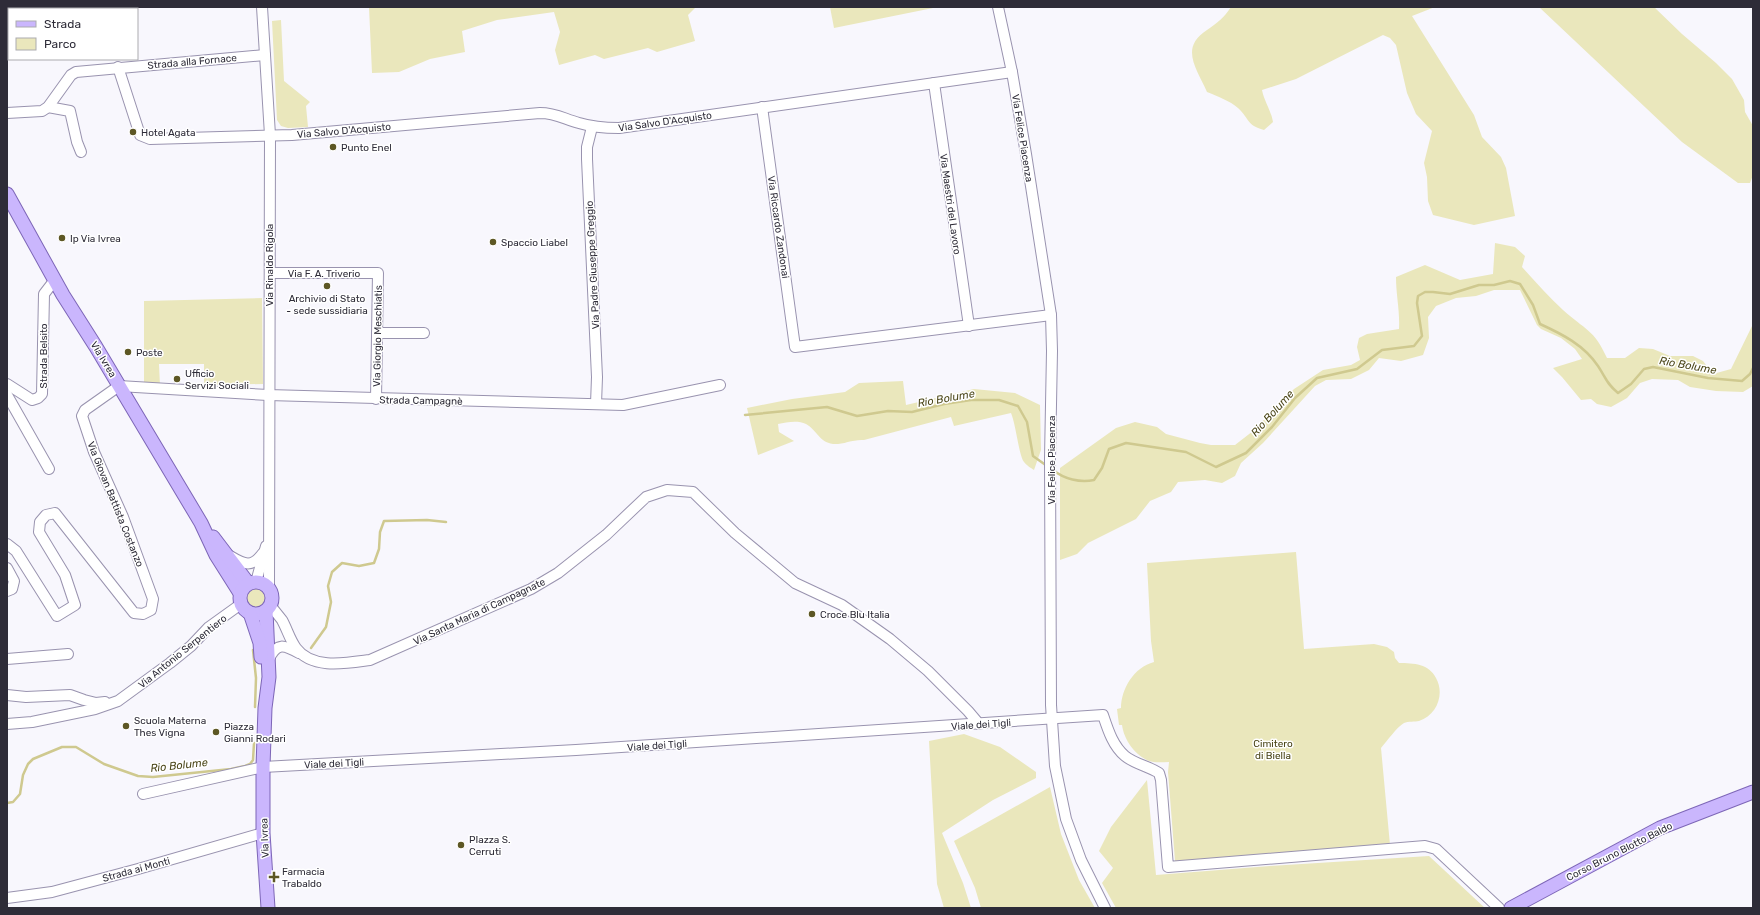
<svg xmlns="http://www.w3.org/2000/svg" width="1760" height="915" viewBox="0 0 1760 915" font-family="Rubik,sans-serif">
  <style>
    .green { fill: #eae7bc }
    .lines { fill: none; stroke-linecap: round; stroke-linejoin: round }
    .stream { stroke: #cfc98f; stroke-width: 2.5 }
    .minor-casing { stroke: #9993af; stroke-width: 12 }
    .major-casing { stroke: #7d66b7; stroke-width: 15 }
    .minor { stroke: #fff; stroke-width: 10 }
    .major { stroke: #cab6fd; stroke-width: 13 }
    .poi-dot { fill: #5d5724; stroke: #fff; stroke-width: 1.5 }
    .labels { text-anchor: middle; stroke-width: 3; stroke-linejoin: round; paint-order: stroke }
    .street-label { font-size: 10px; fill: #2e2c38; stroke: #fff }
    .poi-label { font-size: 10px; fill: #2e2c38; stroke: #fff; text-anchor: start }
    .park-label { font-size: 10px; fill: #484316; stroke: #fff }
    .water-label { font-size: 11px; font-style: italic; fill: #4c471a; stroke: #fff }
  </style>
  <rect width="100%" height="100%" fill="#f8f7fd"/>
  <g class="green">
    <path d="M 369,7 L 696,7 L 688,15 L 695,41 L 657,52 L 648,48 L 604,59 L 595,55 L 559,65 L 555,50 L 560,32 L 554,12 L 497,20 L 462,31 L 465,52 L 430,59 L 399,72 L 372,73 Z"/>
    <path d="M 830,7 L 938,7 L 834,28 Z"/>
    <path d="M 1231,7 L 1435,7 L 1412,16 L 1474,115 L 1482,137 L 1501,157 L 1506,168 L 1515,216 L 1474,225 L 1433,215 L 1428,201 L 1427,177 L 1424,163 L 1432,131 L 1416,114 L 1407,93 L 1396,45 L 1390,38 L 1383,35 L 1296,79 L 1262,90 C 1264,101 1271,110 1273,122 L 1264,130 C 1246,125 1250,119 1238,108 C 1230,101 1217,96 1207,92 C 1197,69 1179,48 1207,30 C 1217,23 1224,18 1231,7 Z"/>
    <path d="M 1539,7 L 1654,7 L 1682,34 L 1716,63 L 1732,79 L 1744,100 L 1745,112 L 1753,126 L 1753,175 L 1750,183 L 1738,183 L 1682,142 Z"/>
    <path d="M 281,20 L 284,81 L 310,102 L 306,106 L 308,127 L 288,128 L 281,126 L 277,120 L 272,21 Z"/>
    <path d="M 1495,243 L 1515,247 L 1525,256 L 1522,267 C 1536,282 1549,297 1563,310 C 1585,330 1594,329 1607,358 L 1625,358 L 1639,348 L 1653,349 L 1670,356 L 1693,356 L 1703,361 L 1713,374 L 1731,369 L 1753,324 L 1753,386 L 1743,392 L 1716,391 L 1690,387 L 1678,380 L 1652,379 L 1640,383 L 1627,398 L 1611,407 L 1597,404 L 1591,399 L 1581,400 L 1562,377 L 1553,368 L 1582,359 L 1575,349 L 1561,338 L 1541,329 L 1537,325 L 1520,290 L 1494,290 L 1476,296 L 1456,298 L 1436,306 L 1428,317 L 1429,338 L 1423,355 L 1401,361 L 1379,358 L 1369,370 L 1351,379 L 1326,380 L 1315,386 L 1263,443 L 1241,463 L 1235,476 L 1222,483 L 1205,480 L 1178,482 L 1171,492 L 1150,501 L 1136,519 L 1088,543 L 1077,554 L 1060,560 L 1060,468 L 1116,428 L 1135,422 L 1157,427 L 1166,434 L 1200,443 L 1211,445 L 1235,445 L 1253,431 L 1294,389 L 1323,370 L 1351,365 L 1360,360 L 1357,347 L 1359,338 L 1367,334 L 1399,329 C 1400,311 1396,295 1396,277 L 1425,265 L 1460,280 L 1493,274 Z"/>
    <path d="M 262,298 L 263,384 L 204,385 L 204,364 L 159,364 L 160,386 L 144,385 L 144,301 Z"/>
    <path d="M 903,381 L 906,405 L 974,389 L 1015,393 L 1040,405 L 1041,450 L 1034,470 C 1031,468 1026,465 1024,462 C 1019,456 1016,425 1011,413 L 954,426 L 951,417 L 864,440 C 853,439 842,445 833,444 C 819,442 817,430 806,424 C 798,420 787,422 778,424 L 779,432 L 794,441 L 758,455 L 747,408 L 792,399 L 845,392 L 859,383 Z"/>
    <path d="M 1296,552 L 1304,649 L 1374,644 L 1387,647 L 1394,652 L 1395,658 L 1399,663 C 1414,663 1429,664 1436,678 C 1445,694 1437,715 1419,721 C 1415,722 1408,721 1404,723 C 1397,727 1387,741 1381,748 L 1390,845 L 1175,861 L 1168,772 L 1169,762 C 1163,762 1155,763 1149,761 C 1135,755 1124,740 1122,725 L 1119,725 L 1117,709 L 1121,708 C 1121,689 1134,667 1154,662 L 1151,641 L 1147,563 Z"/>
    <circle cx="255" cy="598" r="12"/>
    <path d="M 964,734 L 1000,747 L 1036,772 L 1036,778 L 993,800 L 942,833 L 963,883 L 971,908 L 944,908 L 937,884 L 929,741 Z"/>
    <path d="M 1147,780 L 1156,875 L 1270,866 L 1429,856 L 1485,908 L 1116,908 L 1102,883 L 1113,868 L 1099,851 L 1111,827 Z"/>
    <path d="M 1050,787 L 1061,834 L 1079,880 L 1095,908 L 981,908 L 975,888 L 954,841 Z"/>
  </g>
  <g class="lines">
    <g class="stream">
      <path d="M 745,415 L 827,407 L 857,416 L 888,411 L 912,412 L 944,404 L 971,400 L 999,400 L 1018,406 L 1027,422 L 1033,456 L 1047,466"/>
      <path d="M 1053,470 C 1064,479 1080,483 1094,480 L 1102,468 L 1109,449 L 1126,443 L 1186,452 L 1216,467 L 1246,453 L 1272,427 L 1295,398 L 1317,378 L 1357,369 L 1382,350 L 1414,346 L 1422,336 L 1417,303 L 1418,296 L 1425,292 L 1433,292 L 1450,294 L 1479,285 L 1494,285 L 1510,281 L 1520,284 L 1533,305 L 1540,324 C 1562,334 1584,345 1598,366 C 1606,378 1606,383 1618,393 L 1631,384 L 1644,369 L 1653,367 L 1708,378 L 1742,381 L 1750,374 L 1753,368"/>
      <path d="M 311,648 L 326,627 L 331,602 L 328,586 L 332,572 L 342,563 L 359,566 L 374,563 L 379,549 L 380,532 L 384,521 L 427,520 L 446,522"/>
      <path d="M 253,650 L 256,678 L 255,707"/>
      <path d="M 7,803 L 13,802 L 20,794 L 23,775 L 28,764 L 33,759 L 62,747 L 76,747 L 104,764 L 138,776 L 153,777 L 231,769 L 245,766 L 250,764 L 253,760 L 254,743"/>
    </g>
    <g class="minor-casing">
      <g id="minor">
        <path d="M 262,7 L 270,135 L 269,588"/>
        <path d="M 998,7 L 1012,72 L 1026,154 L 1051,315 L 1052,351 L 1050,458 L 1051,705 L 1055,766 L 1066,819 L 1081,860 L 1105,908"/>
        <path d="M 118,67 L 140,135 L 150,139 L 292,135 L 540,113 C 556,113 564,119 579,123 C 592,127 605,128 619,128 L 1012,72"/>
        <path d="M 934,83 L 969,326"/>
        <path d="M 48,107 L 70,111 L 77,142 L 81,152"/>
        <path d="M 762,107 L 795,347 L 1051,315"/>
        <path d="M 7,113 L 42,111 L 48,107 L 71,75 L 76,72 L 265,55"/>
        <path d="M 592,127 L 587,147 L 587,159 L 597,377 L 596,404"/>
        <path d="M 270,273 L 378,273 L 376,399"/>
        <path d="M 377,333 L 424,333"/>
        <path d="M 7,384 L 32,400 L 38,398 L 42,394 L 44,294 L 54,281"/>
        <path d="M 7,395 L 49,469"/>
        <path d="M 7,544 L 16,551 L 57,616 L 75,605 L 65,575 L 39,532 L 40,522 L 46,515 L 55,513 L 134,613 L 143,614 L 151,610 L 153,599 L 123,517 L 94,452 L 82,416 L 85,410 L 119,386 L 268,395 L 623,405 L 720,385"/>
        <path d="M 230,556 C 245,565 252,568 263,553"/>
        <path d="M 7,568 L 14,581 L 12,589 L 7,591"/>
        <path d="M 256,582 L 266,546"/>
        <path d="M 270,605 C 274,610 278,615 282,620 C 287,629 290,640 296,648 C 312,670 347,663 370,660 L 531,589 L 558,573 L 606,535 L 646,497 L 667,490 L 693,492 L 735,533 L 795,583 L 842,605 L 890,639 L 928,671 L 968,711 L 979,724"/>
        <path d="M 7,659 L 68,654"/>
        <path d="M 269,659 C 277,642 284,645 299,653"/>
        <path d="M 7,695 L 26,697 L 70,695 L 84,700 L 96,703 L 105,702"/>
        <path d="M 7,724 L 32,722 L 95,709 L 118,701 L 170,663 L 191,646 L 209,627 L 241,604"/>
        <path d="M 143,794 L 263,767 L 576,750 L 1103,715 C 1108,730 1113,746 1125,756 C 1135,764 1148,766 1159,773 L 1161,780 L 1168,867 L 1425,846 L 1436,849 L 1499,908"/>
        <path d="M 7,898 L 52,892 L 138,869 L 263,833"/>
      </g>
    </g>
    <g class="major-casing">
      <g id="major">
        <path d="M 7,194 L 63,295 L 96,347 L 201,523 L 216,555 L 240,593"/>
        <path d="M 213,537 L 248,583"/>
        <circle cx="256" cy="598" r="16"/>
        <path d="M 266,611 L 269,677 L 265,708 L 263,767 L 263,833 L 268,908"/>
        <path d="M 250,613 L 260,643 L 261,657"/>
        <path d="M 1511,908 L 1660,828 L 1753,792"/>
      </g>
    </g>
    <use href="#minor" class="minor"/>
    <use href="#major" class="major"/>
  </g>
  <g class="poi-dot">
    <circle cx="133" cy="132" r="4"/>
    <circle cx="333" cy="147" r="4"/>
    <circle cx="62" cy="238" r="4"/>
    <circle cx="493" cy="242" r="4"/>
    <circle cx="327" cy="286" r="4"/>
    <circle cx="128" cy="352" r="4"/>
    <circle cx="177" cy="379" r="4"/>
    <circle cx="812" cy="614" r="4"/>
    <circle cx="126" cy="726" r="4"/>
    <circle cx="216" cy="732" r="4"/>
    <circle cx="461" cy="845" r="4"/>
    <path d="M272 871h4v4h4v4h-4v4h-4v-4h-4v-4h4z"/>
  </g>
  <g class="labels">
    <g class="street-label">
      <text transform="translate(192 61) rotate(-5)" y="4">Strada alla Fornace</text>
      <text transform="translate(665 121) rotate(-8)" y="4">Via Salvo D'Acquisto</text>
      <text transform="translate(344 130) rotate(-5)" y="4">Via Salvo D'Acquisto</text>
      <text transform="translate(1023 138) rotate(81)" y="4">Via Felice Piacenza</text>
      <text transform="translate(951 204) rotate(82)" y="4">Via Maestri del Lavoro</text>
      <text transform="translate(779 227) rotate(82)" y="4">Via Riccardo Zandonai</text>
      <text transform="translate(269 265) rotate(-90)" y="4">Via Rinaldo Rigola</text>
      <text transform="translate(592 265) rotate(-93)" y="4">Via Padre Giuseppe Greggio</text>
      <text x="324" y="277">Via F. A. Triverio</text>
      <text transform="translate(377 336) rotate(-89)" y="4">Via Giorgio Meschiatis</text>
      <text transform="translate(43 356) rotate(-90)" y="4">Strada Belsito</text>
      <text transform="translate(104 359) rotate(59)" y="4">Via Ivrea</text>
      <text transform="translate(421 400) rotate(1)" y="4">Strada Campagnè</text>
      <text transform="translate(1051 460) rotate(-90)" y="4">Via Felice Piacenza</text>
      <text transform="translate(116 504) rotate(68)" y="4">Via Giovan Battista Costanzo</text>
      <text transform="translate(479 611) rotate(-25)" y="4">Via Santa Maria di Campagnate</text>
      <text transform="translate(182 651) rotate(-39)" y="4">Via Antonio Serpentiero</text>
      <text transform="translate(981 724) rotate(-4)" y="4">Viale dei Tigli</text>
      <text transform="translate(657 745) rotate(-4)" y="4">Viale dei Tigli</text>
      <text transform="translate(334 763) rotate(-3)" y="4">Viale dei Tigli</text>
      <text transform="translate(264 838) rotate(-92)" y="4">Via Ivrea</text>
      <text transform="translate(1619 851) rotate(-27)" y="4">Corso Bruno Blotto Baldo</text>
      <text transform="translate(136 869) rotate(-15)" y="4">Strada ai Monti</text>
    </g>
    <g class="poi-label">
      <text x="141" y="136">Hotel Agata</text>
      <text x="341" y="151">Punto Enel</text>
      <text x="70" y="242">Ip Via Ivrea</text>
      <text x="501" y="246">Spaccio Liabel</text>
      <text x="327" y="302" text-anchor="middle">Archivio di Stato<tspan x="327" dy="12">- sede sussidiaria</tspan></text>
      <text x="136" y="356">Poste</text>
      <text x="185" y="377">Ufficio<tspan x="185" dy="12">Servizi Sociali</tspan></text>
      <text x="820" y="618">Croce Blu Italia</text>
      <text x="134" y="724">Scuola Materna<tspan x="134" dy="12">Thes Vigna</tspan></text>
      <text x="224" y="730">Piazza<tspan x="224" dy="12">Gianni Rodari</tspan></text>
      <text x="469" y="843">PIazza S.<tspan x="469" dy="12">Cerruti</tspan></text>
      <text x="282" y="875">Farmacia<tspan x="282" dy="12">Trabaldo</tspan></text>
    </g>
    <g class="park-label">
      <text x="1273" y="747">Cimitero<tspan x="1273" dy="12">di Biella</tspan></text>
    </g>
    <g class="water-label">
      <text transform="translate(1688 365) rotate(10)" y="4">Rio Bolume</text>
      <text transform="translate(946 398) rotate(-10)" y="4">Rio Bolume</text>
      <text transform="translate(1272 413) rotate(-48)" y="4">Rio Bolume</text>
      <text transform="translate(179 765) rotate(-6)" y="4">Rio Bolume</text>
    </g>
  </g>
  <rect width="1760" height="915" fill="none" stroke="#2e2c38" stroke-width="16"/>
  <rect x="8" y="8" width="130" height="52" fill="#ffffff" stroke="#ababaf"/>
  <rect x="16" y="21" width="20" height="6" fill="#cab6fd" stroke="#ababaf"/>
  <text x="44" y="28" font-size="12" fill="#2e2c38">Strada</text>
  <rect x="16" y="38" width="20" height="12" fill="#eae7bc" stroke="#ababaf"/>
  <text x="44" y="48" font-size="12" fill="#2e2c38">Parco</text>
</svg>
